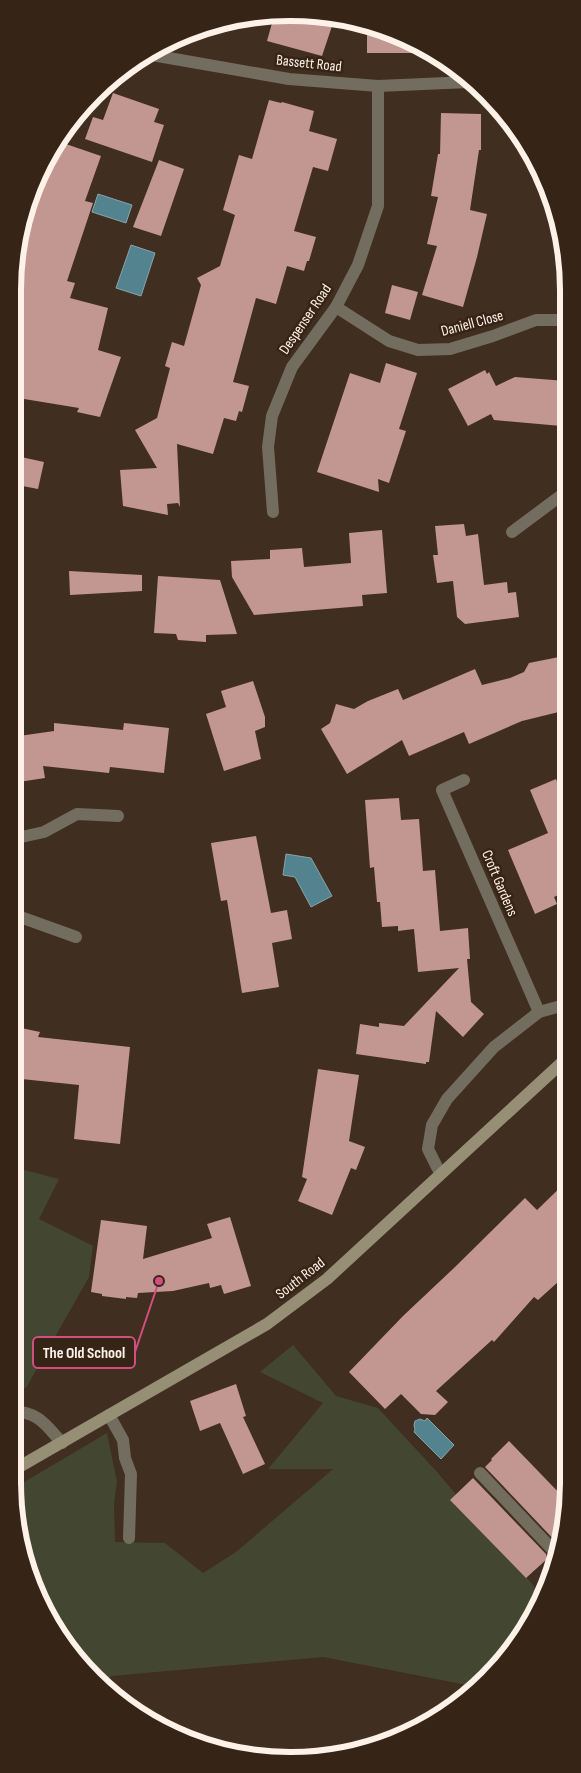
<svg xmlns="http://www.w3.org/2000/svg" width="581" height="1773" viewBox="0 0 581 1773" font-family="'Sofia Sans Condensed',sans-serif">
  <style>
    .green { fill: #434631 }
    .water { fill: #548390; stroke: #87a4aa }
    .building { fill: #c29691 }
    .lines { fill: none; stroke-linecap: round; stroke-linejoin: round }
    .lane { stroke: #726d5e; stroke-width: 12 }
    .street { stroke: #726d5e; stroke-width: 12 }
    .secondary { stroke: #968e75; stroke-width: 12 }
    .labels { text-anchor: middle; stroke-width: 5; stroke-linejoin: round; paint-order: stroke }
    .street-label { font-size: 15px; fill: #fdf1e8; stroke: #362417 }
    .rim { fill: none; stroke: #fdf1e8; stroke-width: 6 }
    .leader { fill: none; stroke: #d14e7e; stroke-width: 2 }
    .callout-dot { fill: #d14e7e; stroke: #362417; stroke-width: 2 }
    .callout { fill: #362417; stroke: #d14e7e; stroke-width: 2 }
    .callout-label { font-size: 16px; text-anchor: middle; font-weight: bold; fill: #fdf1e8 }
  </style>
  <rect width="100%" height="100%" fill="#402e21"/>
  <g class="green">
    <path d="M 13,1167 L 59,1179 L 39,1219 L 93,1246 L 89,1277 L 26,1388 L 13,1387 Z"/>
    <path d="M 293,1345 L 336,1396 L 378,1408 L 437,1472 L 533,1585 L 539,1598 L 521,1637 L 472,1686 L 323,1657 L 112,1676 L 102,1682 L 82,1666 L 34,1589 L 14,1488 L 107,1433 L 117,1482 L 114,1503 L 115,1542 L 165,1543 L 203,1573 L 236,1552 L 333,1469 L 268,1469 L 323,1403 L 260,1372 Z"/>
  </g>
  <g class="water">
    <path d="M 98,194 L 132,205 L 126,223 L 92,212 Z"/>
    <path d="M 131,245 L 155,253 L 141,296 L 116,288 Z"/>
    <path d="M 286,854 L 311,858 L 332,896 L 311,907 L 295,877 L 283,875 Z"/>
    <path d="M 427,1418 L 454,1445 L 441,1459 L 414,1432 L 415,1430 L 414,1425 L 415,1421 L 420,1419 L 425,1421 Z"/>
  </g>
  <g class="building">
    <path d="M 274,16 L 334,20 L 322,56 L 267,41 Z"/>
    <path d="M 367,24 L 430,50 L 434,53 L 367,53 Z"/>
    <path d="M 113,93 L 159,109 L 154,122 L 164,125 L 152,162 L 85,139 L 93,117 L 103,120 Z"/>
    <path d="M 269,100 L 281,103 L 282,102 L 314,111 L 309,131 L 337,139 L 328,171 L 313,167 L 294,231 L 316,237 L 309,261 L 307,261 L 304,271 L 287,266 L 276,304 L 256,298 L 233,382 L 249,386 L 242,412 L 239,411 L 236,421 L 224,418 L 213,454 L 177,444 L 180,507 L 178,503 L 167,504 L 168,515 L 123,506 L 120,470 L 157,468 L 135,430 L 157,418 L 170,368 L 165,366 L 172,342 L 184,346 L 201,285 L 197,278 L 220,266 L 235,215 L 223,210 L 239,155 L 252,159 Z"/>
    <path d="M 441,113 L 481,114 L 481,150 L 479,150 L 470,210 L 487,214 L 477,257 L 463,307 L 422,295 L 437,246 L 427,244 L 438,197 L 431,196 L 438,154 L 440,154 Z"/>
    <path d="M 60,142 L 101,156 L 85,201 L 93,203 L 67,281 L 75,283 L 70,298 L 108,308 L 98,350 L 121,357 L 100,417 L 77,412 L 79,408 L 12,397 L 12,290 L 22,219 Z"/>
    <path d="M 159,160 L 184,169 L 161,236 L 133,227 Z"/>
    <path d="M 392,285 L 418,292 L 410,320 L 385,313 Z"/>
    <path d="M 386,363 L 417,373 L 399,429 L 406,431 L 389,483 L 378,479 L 379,492 L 317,472 L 350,373 L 380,383 Z"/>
    <path d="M 485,370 L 487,374 L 489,372 L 496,386 L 515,377 L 566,381 L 566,421 L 561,420 L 561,426 L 494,420 L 491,414 L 468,426 L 448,389 Z"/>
    <path d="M 12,455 L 44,462 L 38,489 L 12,484 Z"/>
    <path d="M 464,524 L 466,536 L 478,534 L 484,585 L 507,582 L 508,593 L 516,592 L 519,617 L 465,624 L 457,617 L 453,581 L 437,583 L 433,555 L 438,555 L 435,526 Z"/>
    <path d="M 382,530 L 387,593 L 362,595 L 363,606 L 254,615 L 232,577 L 231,561 L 270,559 L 270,550 L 302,548 L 304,567 L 351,563 L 349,533 Z"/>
    <path d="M 69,571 L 142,575 L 142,591 L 70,595 Z"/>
    <path d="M 158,576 L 220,580 L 237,634 L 206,635 L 206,642 L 178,640 L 176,634 L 154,633 Z"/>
    <path d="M 559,657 L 567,693 L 567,710 L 522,721 L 469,744 L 464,732 L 409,756 L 402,740 L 347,774 L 321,729 L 330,723 L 336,704 L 354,709 L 368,701 L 398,689 L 403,700 L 475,669 L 482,685 L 510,678 L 524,672 L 529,663 Z"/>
    <path d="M 253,681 L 265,717 L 265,727 L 255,731 L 261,759 L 224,771 L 206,714 L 226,707 L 221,691 Z"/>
    <path d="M 54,723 L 123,730 L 124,723 L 169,728 L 164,773 L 110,767 L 109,773 L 43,766 L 45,778 L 12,783 L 12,737 L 54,731 Z"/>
    <path d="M 556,779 L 567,807 L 567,891 L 554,897 L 557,904 L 535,914 L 508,850 L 548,833 L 530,790 Z"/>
    <path d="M 399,798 L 401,820 L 419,819 L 423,871 L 435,870 L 440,931 L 468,928 L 470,959 L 467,959 L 471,1002 L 484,1014 L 463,1037 L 436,1011 L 429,1062 L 426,1062 L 426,1064 L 356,1054 L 360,1024 L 379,1027 L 379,1023 L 404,1026 L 459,968 L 418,972 L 414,929 L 398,931 L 398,926 L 382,927 L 380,902 L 377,902 L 374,867 L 370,868 L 365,800 Z"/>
    <path d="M 256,836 L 271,913 L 287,910 L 292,939 L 272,943 L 279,987 L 242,993 L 227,900 L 221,901 L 211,843 Z"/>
    <path d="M 12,1026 L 40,1032 L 38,1037 L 130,1047 L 120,1144 L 74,1139 L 79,1085 L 12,1078 Z"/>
    <path d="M 318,1069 L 359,1075 L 349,1141 L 365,1147 L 356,1170 L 351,1168 L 332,1215 L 298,1201 L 307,1179 L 302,1177 Z"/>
    <path d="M 568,1180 L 568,1273 L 538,1300 L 534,1297 L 494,1342 L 492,1340 L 436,1391 L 448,1402 L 435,1415 L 421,1414 L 401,1394 L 385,1409 L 349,1372 L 403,1316 L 455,1267 L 525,1198 L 537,1210 Z"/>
    <path d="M 230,1217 L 251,1286 L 224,1294 L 221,1285 L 210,1288 L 209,1283 L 173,1291 L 138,1293 L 137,1298 L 126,1297 L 126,1299 L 102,1296 L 102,1294 L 91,1292 L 101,1220 L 147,1226 L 143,1259 L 212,1238 L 207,1224 Z"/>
    <path d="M 236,1384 L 246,1416 L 243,1417 L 265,1464 L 243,1474 L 220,1423 L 200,1431 L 190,1401 Z"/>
    <path d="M 509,1441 L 566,1500 L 560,1546 L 485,1467 L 492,1460 L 491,1459 Z"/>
    <path d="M 473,1478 L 546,1554 L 547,1559 L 526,1578 L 450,1500 Z"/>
  </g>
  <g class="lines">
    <g class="lane">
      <path d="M 12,1411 C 39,1412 46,1425 62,1443"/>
      <path d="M 109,1415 L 123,1440 L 125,1458 L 131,1474 L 129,1538"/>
      <path d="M 480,1473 L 553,1550 L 556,1562"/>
    </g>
    <g class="street">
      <path d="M 146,54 L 289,79 L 378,86 L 469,82"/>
      <path d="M 336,307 L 389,341 L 418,350 L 450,349 L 493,336 L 536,320 L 566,320"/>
      <path d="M 273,512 L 268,447 L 272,416 L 292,367 L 336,307 L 358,265 L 378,206 L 378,86"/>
      <path d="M 512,532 L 567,491"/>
      <path d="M 464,780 L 442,790 L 539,1012"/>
      <path d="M 12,839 L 44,832 L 77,814 L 118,816"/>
      <path d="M 12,914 L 76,937"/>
      <path d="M 440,1173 L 428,1149 L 432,1125 L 447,1099 L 494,1047 L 539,1012 L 568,1004"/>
    </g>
    <path class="secondary" d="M 12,1471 L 267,1324 L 327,1279 L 568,1057"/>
  </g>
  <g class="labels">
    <g class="street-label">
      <text transform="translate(309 63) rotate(6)" y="5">Bassett Road</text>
      <text transform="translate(305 319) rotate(-56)" y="5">Despenser Road</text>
      <text transform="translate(472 323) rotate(-15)" y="5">Daniell Close</text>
      <text transform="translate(500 883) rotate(67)" y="5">Croft Gardens</text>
      <text transform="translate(300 1278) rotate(-38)" y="5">South Road</text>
    </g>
  </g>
  <path d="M0 0H581V1773H0ZM290 21H291A269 269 0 0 1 560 290V1483A269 269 0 0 1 291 1752H290A269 269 0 0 1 21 1483V290A269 269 0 0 1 290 21Z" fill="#362417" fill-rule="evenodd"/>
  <path class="rim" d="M290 21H291A269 269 0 0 1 560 290V1483A269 269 0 0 1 291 1752H290A269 269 0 0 1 21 1483V290A269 269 0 0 1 290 21Z"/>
  <path class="leader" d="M159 1281L135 1352"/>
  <circle class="callout-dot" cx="159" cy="1281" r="5"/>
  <rect class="callout" x="33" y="1337" width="102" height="31" rx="5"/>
  <g class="callout-label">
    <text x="84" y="1358">The Old School</text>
  </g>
</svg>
